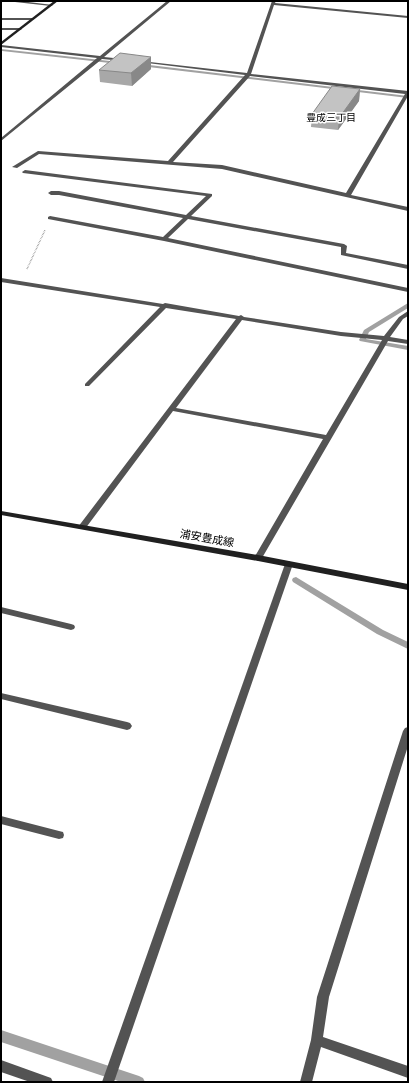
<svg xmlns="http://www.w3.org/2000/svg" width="409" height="1083" viewBox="0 0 409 1083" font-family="'DejaVu Sans','Noto Sans JP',sans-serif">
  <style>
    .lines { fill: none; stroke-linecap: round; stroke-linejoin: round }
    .stream { fill: #a1a1a1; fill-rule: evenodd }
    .path { stroke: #757575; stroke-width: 1.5; stroke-dasharray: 0.5 1; stroke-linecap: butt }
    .minor { fill: #535353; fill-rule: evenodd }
    .secondary { fill: #202020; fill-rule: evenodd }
    .wall { fill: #a8a8a8 }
    .shaded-wall { fill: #888 }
    .building { fill: #c3c3c3; stroke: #888 }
    .labels { text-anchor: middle; stroke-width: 3; stroke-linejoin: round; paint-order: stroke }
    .far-neighbourhood-label { font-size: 10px; fill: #000; stroke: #fff }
    .street-label { font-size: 11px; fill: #000; stroke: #fff }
  </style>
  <rect width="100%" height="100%" fill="#fff"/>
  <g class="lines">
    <g class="stream">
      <path d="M 1,49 L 119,62 L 121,63 L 119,64 L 2,51 Z"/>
      <path d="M 141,64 L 408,96 L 408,98 L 140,66 L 139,65 Z"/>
      <path d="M 408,303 L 408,308 L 369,332 L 366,339 L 408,346 L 408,350 L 360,341 L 359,340 L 364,330 Z"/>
      <path d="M 296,577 L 383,630 L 408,642 L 408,649 L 377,634 L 293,582 L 292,580 L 293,578 Z"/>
      <path d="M 1,1030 L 139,1076 L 143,1078 L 145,1082 L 121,1082 L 1,1042 Z"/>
    </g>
    <path class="path" d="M 27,269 L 45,230"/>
    <g class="minor">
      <path d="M 6,1 L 20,1 L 53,5 L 51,6 Z"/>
      <path d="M 167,1 L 171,1 L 104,57 L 123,59 L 125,60 L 124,61 L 102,59 L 1,141 L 1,138 L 97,58 L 1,47 L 1,45 L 100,56 Z"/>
      <path d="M 272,1 L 276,1 L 275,3 L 408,16 L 408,18 L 274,5 L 251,74 L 408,91 L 408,96 L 351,195 L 408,207 L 408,211 L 222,169 L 39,154 L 17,168 L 12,167 L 38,151 L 168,161 L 245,75 L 139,62 L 141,61 L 247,73 ZM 250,76 L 405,94 L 346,193 L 222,165 L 173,162 Z"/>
      <path d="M 1,18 L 32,18 L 34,19 L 32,20 L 1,20 Z"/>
      <path d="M 1,28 L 20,28 L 22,29 L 20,30 L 1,30 Z"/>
      <path d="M 25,170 L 212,194 L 212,196 L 191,216 L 344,244 L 347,246 L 346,253 L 408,265 L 408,269 L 341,255 L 341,247 L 188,219 L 168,238 L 408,288 L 408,292 L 164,241 L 48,219 L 48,217 L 50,216 L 163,237 L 183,218 L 59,195 L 51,195 L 48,193 L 51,191 L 59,191 L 186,215 L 206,196 L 23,173 L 22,172 Z"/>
      <path d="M 1,278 L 163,304 L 165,303 L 239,316 L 241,315 L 244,317 L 341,332 L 384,336 L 399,317 L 408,311 L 408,316 L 403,319 L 390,337 L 408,340 L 408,344 L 388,341 L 262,558 L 258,561 L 254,558 L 323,439 L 173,411 L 85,529 L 82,529 L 78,527 L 236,319 L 166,308 L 89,386 L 85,386 L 85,384 L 160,307 L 1,282 ZM 242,320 L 341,336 L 382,340 L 326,435 L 176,408 Z"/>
      <path d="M 289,561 L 293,564 L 114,1082 L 102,1082 L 285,564 Z"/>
      <path d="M 1,607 L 71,624 L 74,625 L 75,627 L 74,629 L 71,630 L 1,613 Z"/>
      <path d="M 1,693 L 127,722 L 130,723 L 132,726 L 130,729 L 127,730 L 1,699 Z"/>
      <path d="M 408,727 L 408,746 L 329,997 L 323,1037 L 408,1066 L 408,1078 L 321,1047 L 312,1082 L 300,1082 L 311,1040 L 317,997 L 403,731 L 405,728 Z"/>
      <path d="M 1,816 L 59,831 L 63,832 L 64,835 L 63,838 L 59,839 L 1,824 Z"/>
      <path d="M 1,1060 L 51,1078 L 53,1082 L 30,1082 L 1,1072 Z"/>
    </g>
    <g class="secondary">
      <path d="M 54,1 L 58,1 L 1,45 L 1,42 Z"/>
      <path d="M 1,511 L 258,555 L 408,584 L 408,590 L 258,561 L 1,515 Z"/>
    </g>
  </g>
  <g class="wall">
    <path d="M 151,57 L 151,69 L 132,86 L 100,82 L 99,70 Z"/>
    <path d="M 360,89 L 359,101 L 338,130 L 311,127 L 312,114 Z"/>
  </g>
  <g class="shaded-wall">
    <path d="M 151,57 L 151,69 L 132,86 L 131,73 Z"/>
    <path d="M 360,89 L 359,101 L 338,130 L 339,118 Z"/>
  </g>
  <g class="building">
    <path d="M 120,53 L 151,57 L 131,73 L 99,70 Z"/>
    <path d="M 332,86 L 360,89 L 339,118 L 312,114 Z"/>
  </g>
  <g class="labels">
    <g class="far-neighbourhood-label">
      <text x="331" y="121">豊成三丁目</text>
    </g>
    <g class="street-label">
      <text transform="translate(207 538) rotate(10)" y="4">浦安豊成線</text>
    </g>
  </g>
  <rect width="409" height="1083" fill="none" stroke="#000000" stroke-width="4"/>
</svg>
